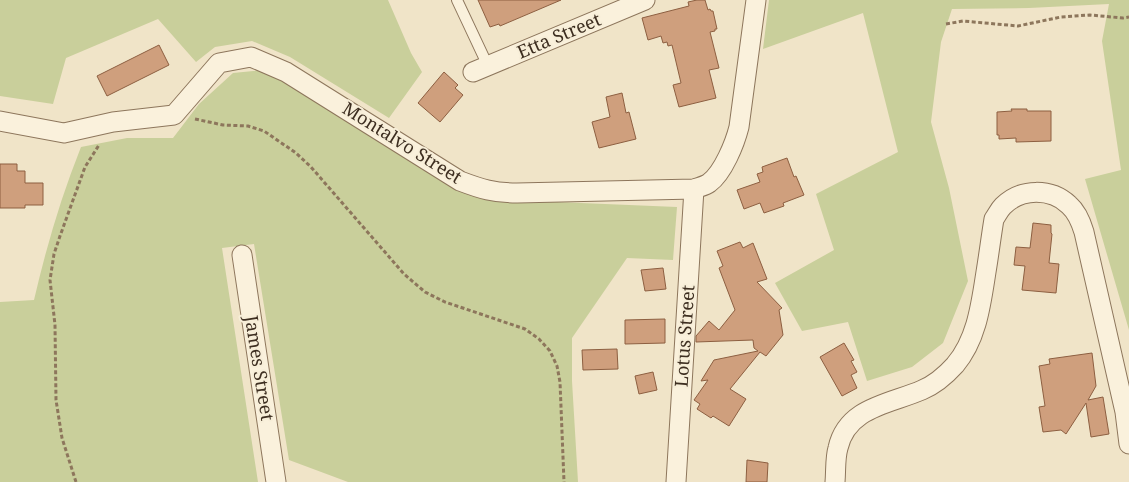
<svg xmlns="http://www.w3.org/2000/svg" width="1129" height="482" viewBox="0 0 1129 482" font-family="'Noto Serif',serif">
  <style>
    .green { fill: #c9cf9b }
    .building { fill: #cf9f7d; stroke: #8d5f41 }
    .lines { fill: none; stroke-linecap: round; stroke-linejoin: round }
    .service-casing { stroke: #8d765c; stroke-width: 12 }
    .minor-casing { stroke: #8d765c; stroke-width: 21 }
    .path { stroke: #8d765c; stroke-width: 3; stroke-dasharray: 4 2.5; stroke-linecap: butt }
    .service { stroke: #faf1dc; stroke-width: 10 }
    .minor { stroke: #faf1dc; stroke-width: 19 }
    .labels { text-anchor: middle; stroke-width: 4; stroke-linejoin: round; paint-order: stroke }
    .street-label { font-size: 18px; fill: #3d2e20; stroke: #f7eed8 }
  </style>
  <rect width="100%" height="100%" fill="#f0e4c8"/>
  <g class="green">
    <path d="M 0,0 L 388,0 L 411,53 L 422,72 L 389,118 L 290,57 L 252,41 L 215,47 L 196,62 L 158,19 L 66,58 L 53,104 L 0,96 Z"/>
    <path d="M 769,0 L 1129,0 L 1129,330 L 1085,179 L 1121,170 L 1102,41 L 1109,4 L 1029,8 L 952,9 L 941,42 L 931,122 L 949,188 L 968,281 L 943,343 L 912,367 L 867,381 L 848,322 L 802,331 L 775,283 L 834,250 L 816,194 L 898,152 L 863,13 L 763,49 Z"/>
    <path d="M 263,70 L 509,200 L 677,207 L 673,260 L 627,258 L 572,338 L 572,381 L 578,482 L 348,482 L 289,460 L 254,244 L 222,248 L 258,482 L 0,482 L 0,302 L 34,300 C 46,248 61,197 81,147 L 127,138 L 173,138 L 199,104 L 233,73 Z"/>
  </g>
  <g class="building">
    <path d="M 478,0 L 561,0 L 500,26 L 499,24 L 490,27 Z"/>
    <path d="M 697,0 L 705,0 L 708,10 L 710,9 L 711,11 L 713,11 L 717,29 L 715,29 L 715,31 L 710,32 L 719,68 L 709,70 L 716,98 L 679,107 L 673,85 L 681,83 L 672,45 L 668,46 L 667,42 L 663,43 L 661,36 L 648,40 L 642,18 L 689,6 L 688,2 Z"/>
    <path d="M 159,45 L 169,65 L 107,96 L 97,76 Z"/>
    <path d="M 444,72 L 458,85 L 455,88 L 463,95 L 440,122 L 418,103 Z"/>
    <path d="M 622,93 L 626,113 L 629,112 L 636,139 L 599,148 L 592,122 L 610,117 L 606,97 Z"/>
    <path d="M 1011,109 L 1027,109 L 1027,111 L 1051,111 L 1051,141 L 1016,142 L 1016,138 L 999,139 L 999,135 L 997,135 L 997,112 L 1012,111 Z"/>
    <path d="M 787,158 L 794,177 L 796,176 L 804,195 L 783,203 L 784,206 L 764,213 L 760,203 L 744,209 L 737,190 L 760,182 L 757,174 L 763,172 L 762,167 Z"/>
    <path d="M 0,164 L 17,164 L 17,171 L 25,171 L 25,183 L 43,183 L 43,205 L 25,205 L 25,208 L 0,208 Z"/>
    <path d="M 1033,223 L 1051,225 L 1051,233 L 1052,234 L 1049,263 L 1059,264 L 1056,293 L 1022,290 L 1025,266 L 1014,265 L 1016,247 L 1030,248 Z"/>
    <path d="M 740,242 L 743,248 L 753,243 L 767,279 L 757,282 L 782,308 L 779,310 L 783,335 L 766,356 L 760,352 L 730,389 L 746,399 L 729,426 L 713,416 L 711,418 L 697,409 L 700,404 L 694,400 L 708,380 L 701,381 L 714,360 L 758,351 L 754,348 L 753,340 L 696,342 L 696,336 L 709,321 L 719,330 L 735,310 L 719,268 L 723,266 L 717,251 Z"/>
    <path d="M 663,268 L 666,289 L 645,291 L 641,270 Z"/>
    <path d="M 665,319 L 665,343 L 625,344 L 625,320 Z"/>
    <path d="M 844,343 L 854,360 L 851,361 L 857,372 L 851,375 L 857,388 L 842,396 L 820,357 Z"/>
    <path d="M 617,349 L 618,369 L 583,370 L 582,350 Z"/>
    <path d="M 1092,353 L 1096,386 L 1088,400 L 1103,397 L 1109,434 L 1091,437 L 1086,403 L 1066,434 L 1061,430 L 1043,432 L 1039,407 L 1045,406 L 1039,366 L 1050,364 L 1049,359 Z"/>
    <path d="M 653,372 L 657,390 L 639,394 L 635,376 Z"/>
    <path d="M 747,460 L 768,463 L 767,482 L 746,482 Z"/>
  </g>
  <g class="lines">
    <g class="service-casing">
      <path id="service" d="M 457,0 L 488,66"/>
    </g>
    <g class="minor-casing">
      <g id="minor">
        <path d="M 473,72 L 645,0"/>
        <path d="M 0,121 L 64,133 L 113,122 L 174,115 L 219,63 L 251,57 L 286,72 L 460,181 C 481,189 494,193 517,193 L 694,189 C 699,187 705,186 709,183 C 723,173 735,143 739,127 L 756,0"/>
        <path d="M 242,255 L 276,482"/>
        <path d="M 676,482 L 694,189"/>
        <path d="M 835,482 C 836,471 835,458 838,448 C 847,407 890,404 922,390 C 934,385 946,375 955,365 C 977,339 981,304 986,272 C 989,254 991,237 994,219 C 997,215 999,210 1003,206 C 1021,188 1051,188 1069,205 C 1077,212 1081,222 1084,232 L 1125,412 L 1129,444"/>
      </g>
    </g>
    <g class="path">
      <path d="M 946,24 L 963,21 L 1018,26 L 1061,17 L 1090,15 L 1123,18 L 1129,17"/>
      <path d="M 195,119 L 223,125 L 248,126 L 264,131 L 296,153 L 311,167 L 404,274 L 425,292 L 445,302 L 525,329 L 539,339 L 550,351 L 557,366 L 560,382 L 564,482"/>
      <path d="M 76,482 L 62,438 L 56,400 L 55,325 L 50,280 L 54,254 L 60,236 L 85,167 L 99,145"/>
    </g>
    <use href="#service" class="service"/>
    <use href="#minor" class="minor"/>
  </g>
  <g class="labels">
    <g class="street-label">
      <text transform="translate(559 36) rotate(-23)" y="6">Etta Street</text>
      <text transform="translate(402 143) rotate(32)" y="6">Montalvo Street</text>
      <text transform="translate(685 336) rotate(-86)" y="6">Lotus Street</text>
      <text transform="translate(259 368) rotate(81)" y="6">James Street</text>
    </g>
  </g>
</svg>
